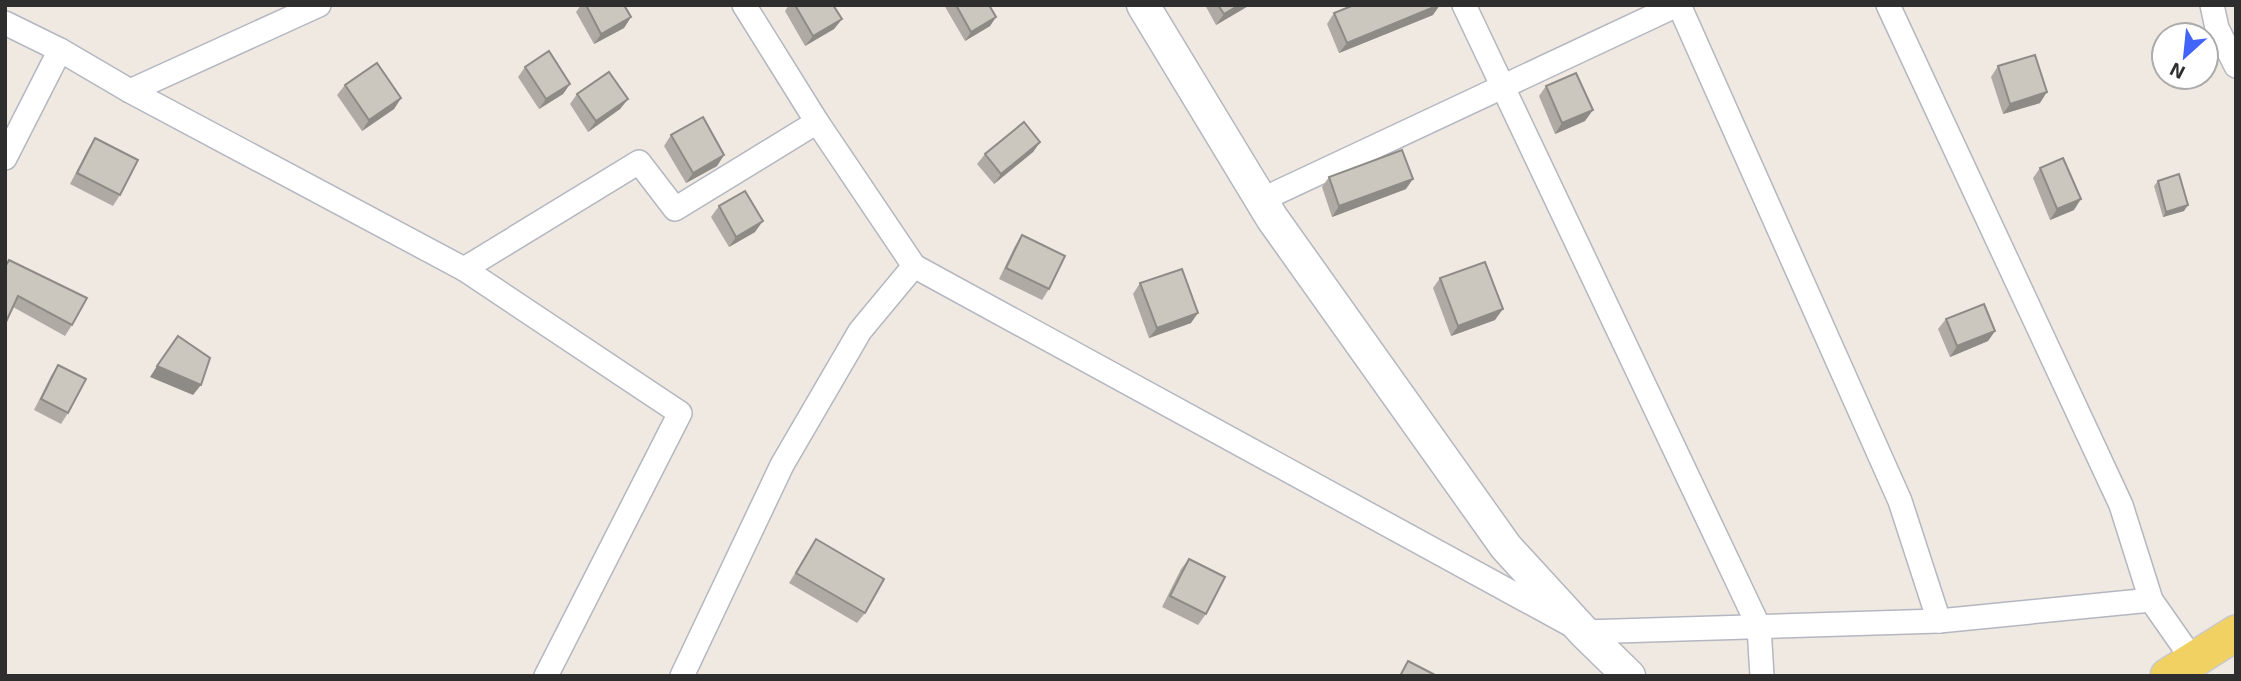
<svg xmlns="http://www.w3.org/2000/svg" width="2241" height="681" viewBox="0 0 2241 681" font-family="'Exo 2',sans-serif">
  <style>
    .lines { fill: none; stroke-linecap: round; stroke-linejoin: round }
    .street-casing { stroke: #b4b7c1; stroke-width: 26 }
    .secondary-casing { stroke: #b4b7c1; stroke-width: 35 }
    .primary-casing { stroke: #c9c9c9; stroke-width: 38 }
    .street { stroke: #fff; stroke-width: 23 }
    .secondary { stroke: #fff; stroke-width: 32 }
    .primary { stroke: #f2d163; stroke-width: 35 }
    .wall { fill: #afaba4 }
    .shaded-wall { fill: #8e8b86 }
    .building { fill: #cbc7bf; stroke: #8e8b86; stroke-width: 2 }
  </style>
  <rect width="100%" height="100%" fill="#efe9e1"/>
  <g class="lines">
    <g class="street-casing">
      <g id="street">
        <path d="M 744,5 L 817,122 L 914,266 L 1584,632 L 1939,621 L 2151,600 L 2193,660"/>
        <path d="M 1464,5 L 1759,627 L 1762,676"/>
        <path d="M 1679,5 L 1900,501 L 1939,621"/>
        <path d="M 1888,5 L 2121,505 L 2151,600"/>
        <path d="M 2212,5 L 2217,28 L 2236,66"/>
        <path d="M 5,23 L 60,50 L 130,91 L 464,269 L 639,162 L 675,209 L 817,122"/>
        <path d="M 130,91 L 319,5"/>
        <path d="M 5,158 L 60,50"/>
        <path d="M 1261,200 L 1677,5"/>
        <path d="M 464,269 L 680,413 L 546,676"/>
        <path d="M 682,676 L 782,465 L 860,331 L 914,266"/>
      </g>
    </g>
    <g class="secondary-casing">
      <path id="secondary" d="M 1143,5 L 1272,218 L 1506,547 L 1584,632 L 1629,676"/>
    </g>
    <g class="primary-casing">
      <path id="primary" d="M 2168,676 L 2236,633"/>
    </g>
    <use href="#street" class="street"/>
    <use href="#secondary" class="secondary"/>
    <use href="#primary" class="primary"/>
  </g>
  <g class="wall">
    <path d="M 581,5 L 624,5 L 631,17 L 624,28 L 594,44 L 576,12 Z"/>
    <path d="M 789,5 L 833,5 L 842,19 L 834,29 L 805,46 L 785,11 Z"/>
    <path d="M 944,5 L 989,5 L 996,17 L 990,26 L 965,41 Z"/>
    <path d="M 1205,5 L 1250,5 L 1216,25 Z"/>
    <path d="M 1334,13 L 1433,15 L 1339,53 L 1327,24 Z"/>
    <path d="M 1998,66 L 2040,103 L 2003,114 L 1991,77 Z"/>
    <path d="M 525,67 L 570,84 L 563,94 L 539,109 L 518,77 Z"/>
    <path d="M 345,85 L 401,98 L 394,109 L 362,131 L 337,95 Z"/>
    <path d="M 1546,86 L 1585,121 L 1555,134 L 1539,96 Z"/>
    <path d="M 577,94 L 628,99 L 620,109 L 588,132 L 570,104 Z"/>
    <path d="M 671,135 L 724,155 L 717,166 L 686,183 L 664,146 Z"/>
    <path d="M 95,138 L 120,195 L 113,206 L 70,184 L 88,149 Z"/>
    <path d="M 1040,142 L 1033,152 L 994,184 L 977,164 L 985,154 Z"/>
    <path d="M 2040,168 L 2074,210 L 2050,220 L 2033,178 Z"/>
    <path d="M 1329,177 L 1406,189 L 1332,217 L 1322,187 Z"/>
    <path d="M 2158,181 L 2184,211 L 2163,217 L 2154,186 Z"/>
    <path d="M 719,206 L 755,232 L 729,247 L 711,217 Z"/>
    <path d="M 1022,235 L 1049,289 L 1042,300 L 999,279 L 1015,246 Z"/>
    <path d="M 9,260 L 72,325 L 65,336 L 13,307 L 5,324 L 5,265 Z"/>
    <path d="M 1440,278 L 1495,320 L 1451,336 L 1433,288 Z"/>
    <path d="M 1140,283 L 1191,323 L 1149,338 L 1133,294 Z"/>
    <path d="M 1946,319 L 1995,331 L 1988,341 L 1950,357 L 1938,329 Z"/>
    <path d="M 58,365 L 68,413 L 61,424 L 34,410 L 51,376 Z"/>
    <path d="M 816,539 L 865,613 L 857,623 L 789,583 Z"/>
    <path d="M 1189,559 L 1206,614 L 1198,625 L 1162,607 L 1181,569 Z"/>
  </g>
  <g class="shaded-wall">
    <path d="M 1239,5 L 1250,5 L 1216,25 L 1224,14 Z"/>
    <path d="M 1440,5 L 1433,15 L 1339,53 L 1347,43 Z"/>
    <path d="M 631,17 L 624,28 L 594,44 L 601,34 Z"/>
    <path d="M 996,17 L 990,26 L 965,41 L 971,32 Z"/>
    <path d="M 842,19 L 834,29 L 805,46 L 813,36 Z"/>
    <path d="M 570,84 L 563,94 L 539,109 L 546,99 Z"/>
    <path d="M 2047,92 L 2040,103 L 2003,114 L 2010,104 Z"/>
    <path d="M 401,98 L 394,109 L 362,131 L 369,120 Z"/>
    <path d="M 628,99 L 620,109 L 588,132 L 596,121 Z"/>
    <path d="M 1593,110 L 1585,121 L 1555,134 L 1562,123 Z"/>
    <path d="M 1040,142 L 1033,152 L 994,184 L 1001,174 Z"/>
    <path d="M 724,155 L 717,166 L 686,183 L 693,173 Z"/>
    <path d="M 1413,179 L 1406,189 L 1332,217 L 1339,206 Z"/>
    <path d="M 2081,199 L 2074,210 L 2050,220 L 2057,209 Z"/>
    <path d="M 2188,205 L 2184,211 L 2163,217 L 2166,212 Z"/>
    <path d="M 763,221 L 755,232 L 729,247 L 736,237 Z"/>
    <path d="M 1503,309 L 1495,320 L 1451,336 L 1458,326 Z"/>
    <path d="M 1198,313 L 1191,323 L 1149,338 L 1157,328 Z"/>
    <path d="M 1995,331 L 1988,341 L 1950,357 L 1957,346 Z"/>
    <path d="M 157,366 L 201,385 L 193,395 L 150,377 Z"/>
  </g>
  <g class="building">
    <path d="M 586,5 L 624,5 L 631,17 L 601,34 Z"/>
    <path d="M 795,5 L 833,5 L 842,19 L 813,36 Z"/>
    <path d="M 956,5 L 989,5 L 996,17 L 971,32 Z"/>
    <path d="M 1218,5 L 1239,5 L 1224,14 Z"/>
    <path d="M 1354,5 L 1439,5 L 1347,43 L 1334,13 Z"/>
    <path d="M 549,51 L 570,84 L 546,99 L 525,67 Z"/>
    <path d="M 2035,55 L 2047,92 L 2010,104 L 1998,66 Z"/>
    <path d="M 377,63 L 401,98 L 369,120 L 345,85 Z"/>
    <path d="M 609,72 L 628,99 L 596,121 L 577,94 Z"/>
    <path d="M 1576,73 L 1593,110 L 1562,123 L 1546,86 Z"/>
    <path d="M 703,117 L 724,155 L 693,173 L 671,135 Z"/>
    <path d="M 1024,122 L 1040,142 L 1001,174 L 985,154 Z"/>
    <path d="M 95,138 L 138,160 L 120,195 L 77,173 Z"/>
    <path d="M 1402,150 L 1413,179 L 1339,206 L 1329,177 Z"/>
    <path d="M 2063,158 L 2081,199 L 2057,209 L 2040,168 Z"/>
    <path d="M 2179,174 L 2188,205 L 2166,212 L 2158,181 Z"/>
    <path d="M 745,191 L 763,221 L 736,237 L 719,206 Z"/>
    <path d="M 1022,235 L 1065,256 L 1049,289 L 1006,268 Z"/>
    <path d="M 9,260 L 87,298 L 72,325 L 18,296 L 5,324 L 5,267 Z"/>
    <path d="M 1485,262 L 1503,309 L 1458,326 L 1440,278 Z"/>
    <path d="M 1182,269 L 1198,313 L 1157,328 L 1140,283 Z"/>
    <path d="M 1984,304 L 1995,331 L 1957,346 L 1946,319 Z"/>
    <path d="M 178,336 L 210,358 L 201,385 L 157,366 Z"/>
    <path d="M 58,365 L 86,379 L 68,413 L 41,399 Z"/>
    <path d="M 816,539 L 884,579 L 865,613 L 796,573 Z"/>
    <path d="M 1189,559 L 1225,577 L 1206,614 L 1170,596 Z"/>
    <path d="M 1408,661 L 1437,676 L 1400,676 Z"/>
  </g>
  <rect width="2241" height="681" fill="none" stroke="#2e2e2e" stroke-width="14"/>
  <g transform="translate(2185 56) rotate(207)"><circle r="33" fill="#ffffff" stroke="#ababab" stroke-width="2"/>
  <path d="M0-5L12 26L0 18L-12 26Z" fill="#4264fb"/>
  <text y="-10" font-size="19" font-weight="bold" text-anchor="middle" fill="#2e2e2e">N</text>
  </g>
</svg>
